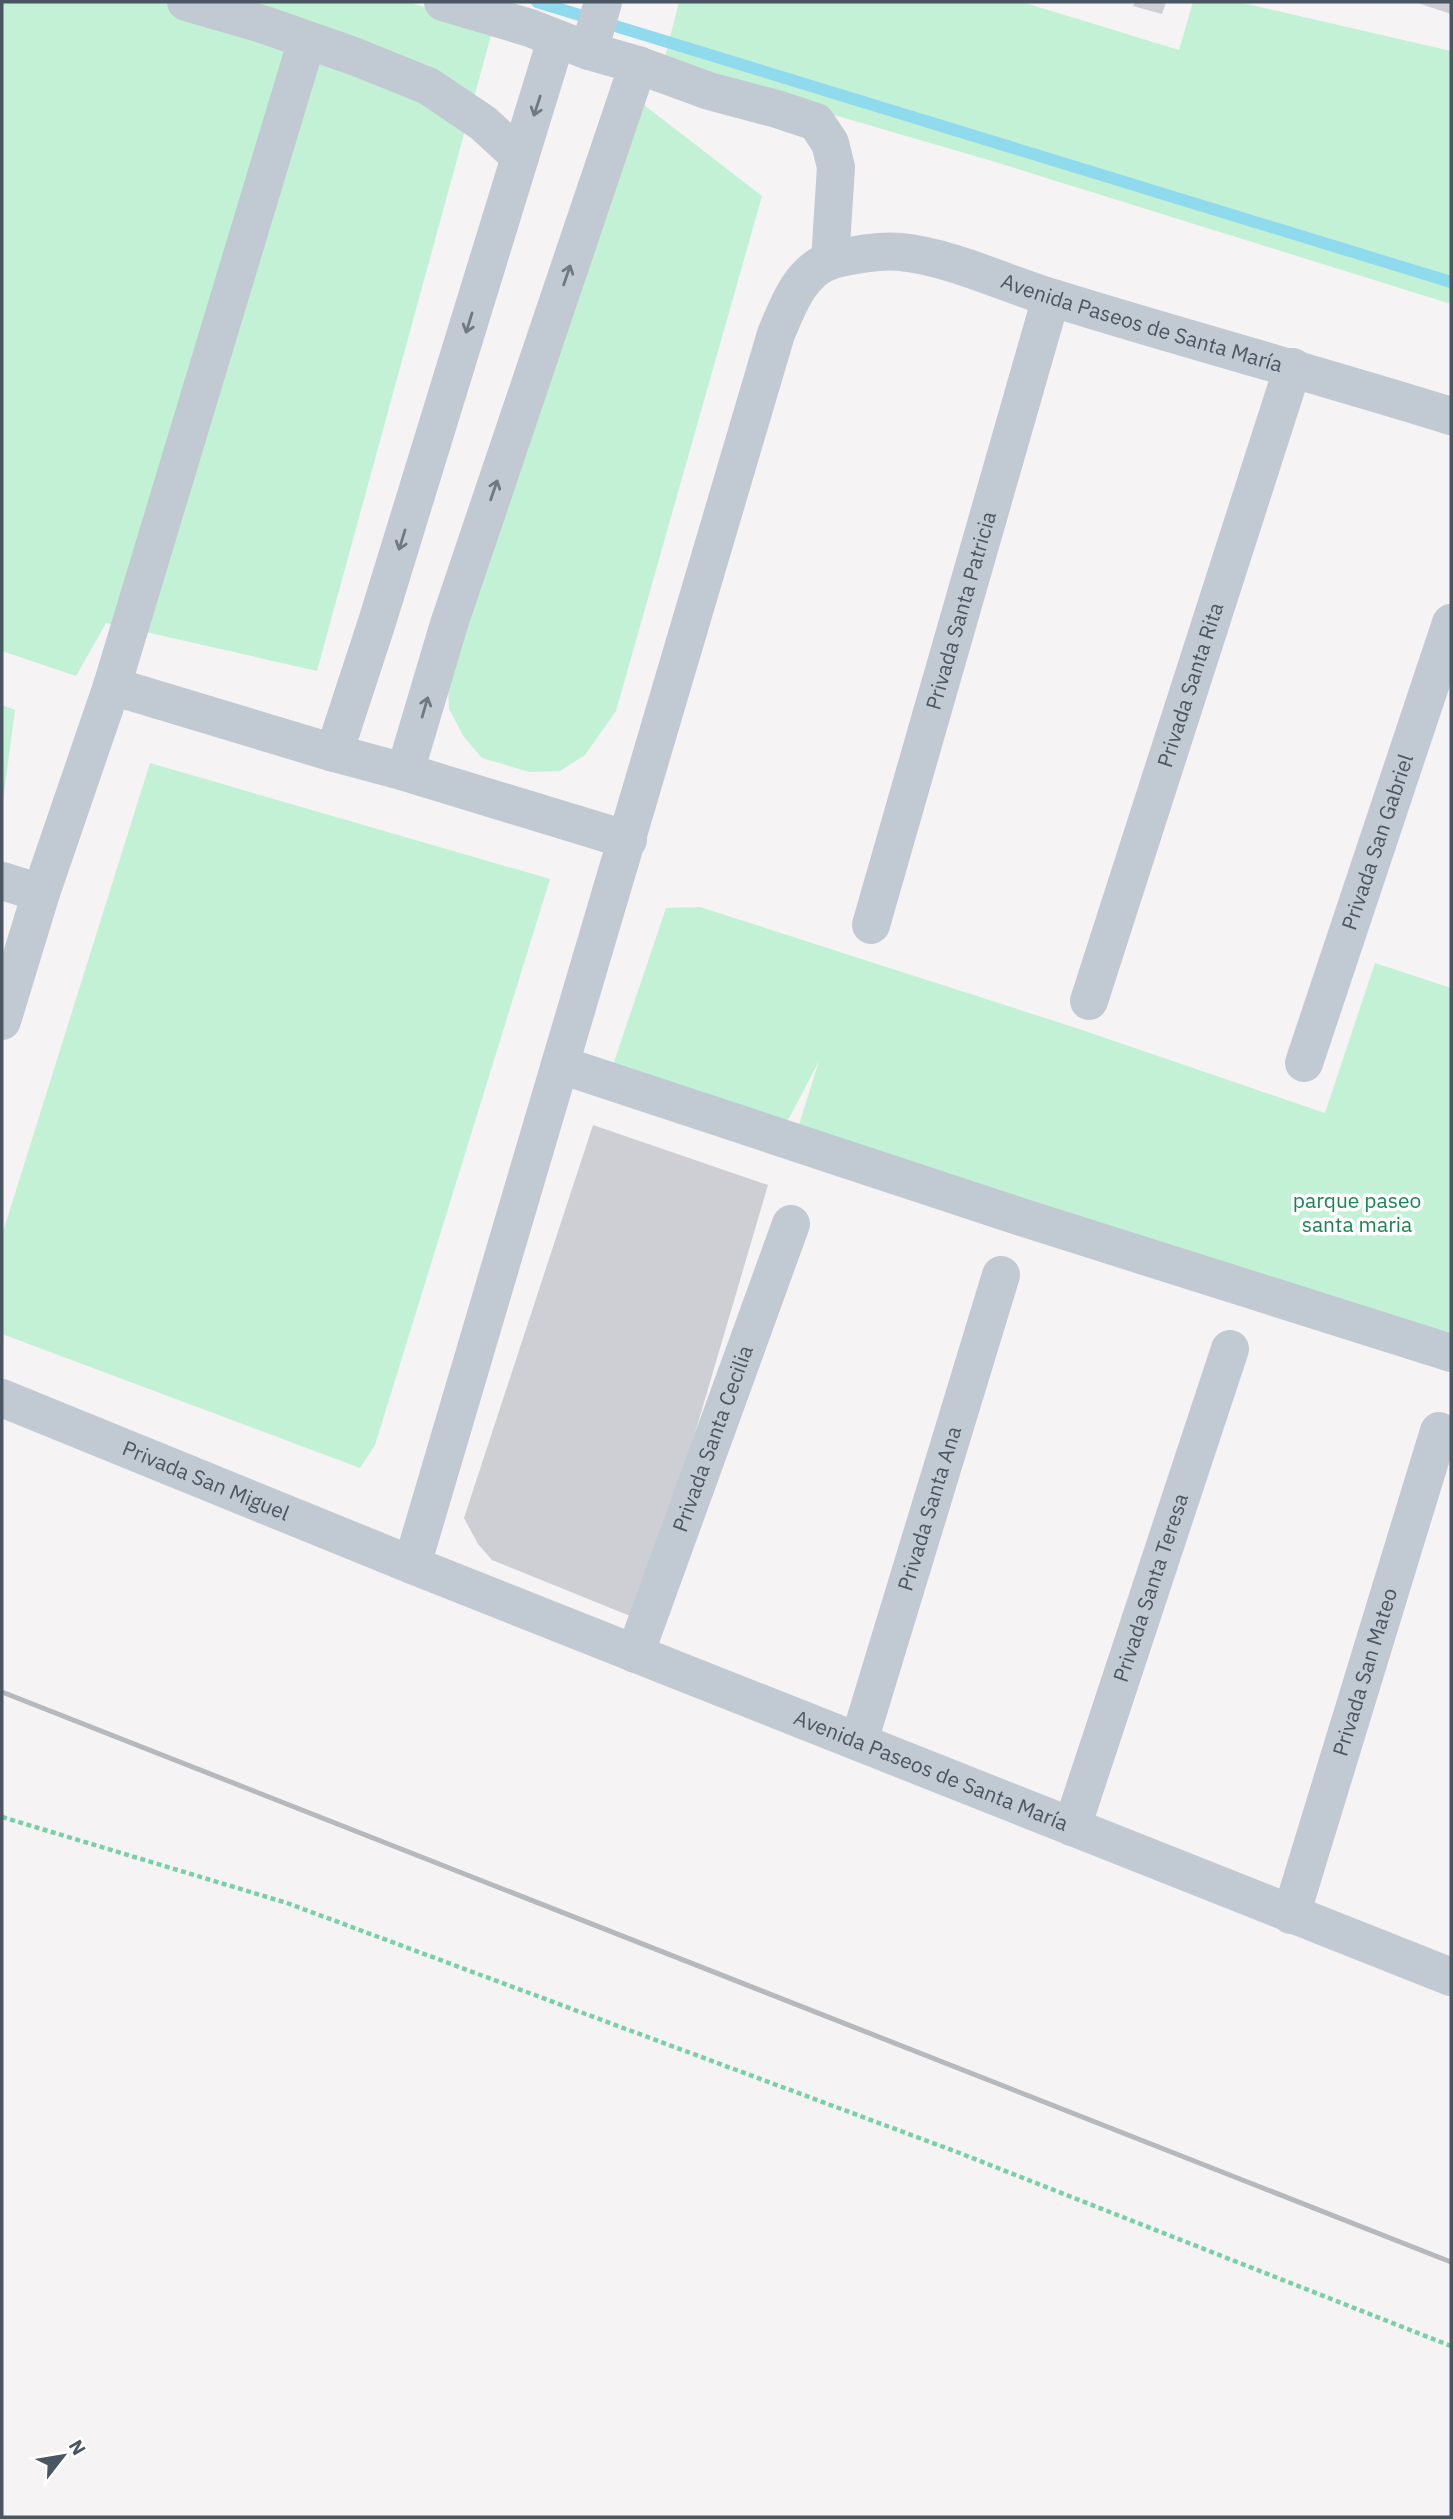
<svg xmlns="http://www.w3.org/2000/svg" width="1453" height="2519" viewBox="0 0 1453 2519" font-family="'IBM Plex Sans',sans-serif">
  <style>
    .green { fill: #c3f1d5 }
    .lines { fill: none; stroke-linecap: round; stroke-linejoin: round }
    .stream { stroke: #90daee; stroke-width: 12 }
    .building { fill: #cdcfd5 }
    .path { stroke: #7ad0a6; stroke-width: 4.5; stroke-dasharray: 5 3.5; stroke-linecap: butt }
    .minor { stroke: #c1cad2; stroke-width: 38 }
    .tertiary { stroke: #c1cad2; stroke-width: 38 }
    .rail { stroke: #b5b8bd; stroke-width: 5 }
    .oneway { stroke: #6e7983 }
    .labels { text-anchor: middle; stroke-width: 7; stroke-linejoin: round; paint-order: stroke }
    .street-label { font-size: 21px; fill: #4a5661; stroke: #fff }
    .park-label { font-size: 21px; fill: #17864f; stroke: #fff }
  </style>
  <rect width="100%" height="100%" fill="#f5f3f3"/>
  <g class="green">
    <path d="M 2,2 L 408,2 L 493,28 L 317,671 L 106,623 L 76,676 L 2,651 Z"/>
    <path d="M 679,2 L 1022,2 L 1179,50 L 1193,2 L 1238,2 L 1451,51 L 1451,304 L 992,161 L 663,65 Z"/>
    <path d="M 635,98 L 762,196 L 616,711 L 585,755 L 560,771 L 529,772 L 482,758 L 464,737 L 449,709 L 448,686 Z"/>
    <path d="M 2,705 L 15,710 L 2,808 Z"/>
    <path d="M 150,763 L 550,879 L 375,1445 L 360,1468 L 2,1334 L 2,1235 Z"/>
    <path d="M 700,907 L 1076,1028 L 1325,1113 L 1375,963 L 1451,988 L 1451,1347 L 798,1128 L 819,1061 L 786,1124 L 613,1065 L 666,908 Z"/>
  </g>
  <g class="lines">
    <path class="stream" d="M 537,2 L 1451,282"/>
  </g>
  <g class="building">
    <path d="M 1135,2 L 1166,2 L 1162,14 L 1133,6 Z"/>
    <path d="M 1415,2 L 1451,2 L 1451,14 Z"/>
    <path d="M 593,1125 L 768,1185 L 640,1620 L 492,1560 L 478,1544 L 464,1518 Z"/>
  </g>
  <g class="lines">
    <path class="path" d="M 2,1817 L 287,1903 L 957,2152 L 1451,2346"/>
    <g class="minor">
      <path d="M 186,2 L 262,24 L 356,57 L 428,86 L 483,123 L 520,157"/>
      <path d="M 589,51 L 603,2"/>
      <path d="M 638,65 L 709,91 L 777,109 L 816,122 L 830,143 L 836,167 L 830,261"/>
      <path d="M 112,686 L 307,40"/>
      <path d="M 405,772 L 628,840"/>
      <path d="M 2,881 L 41,893"/>
      <path id="s1" d="M 871,925 L 1051,298"/>
      <path id="s2" d="M 1089,1001 L 1293,367"/>
      <path d="M 2,1021 L 41,893 L 112,686 L 334,753"/>
      <path id="s3" d="M 1304,1063 L 1451,623"/>
      <path d="M 561,1065 L 1021,1217 L 1451,1353"/>
      <path id="s4" d="M 2,1398 L 412,1565 L 1451,1977"/>
      <path id="s5" d="M 412,1565 L 776,334 C 788,306 800,270 832,260 C 851,255 880,250 901,252 C 954,258 1003,283 1053,298 C 1185,339 1319,375 1451,416"/>
      <path id="s6" d="M 635,1654 L 791,1224"/>
      <path id="s7" d="M 859,1741 L 1001,1275"/>
      <path id="s8" d="M 1072,1827 L 1230,1349"/>
      <path id="s9" d="M 1291,1915 L 1439,1431"/>
    </g>
    <path class="tertiary" d="M 443,2 L 530,28 L 589,51 L 638,65 L 449,624 L 405,772 L 334,753 L 377,622 L 556,40"/>
    <path class="rail" d="M 2,1692 L 1451,2262"/>
  </g>
  <defs><path id="oneway-shaft" d="M-6 0H5M1.5-3L5.5 0L1.5 3" fill="none" stroke-width="1.6" stroke-linecap="round" stroke-linejoin="round" transform="scale(1.75)"/></defs>
  <g class="oneway">
    <use href="#oneway-shaft" transform="translate(537 106) rotate(108)"/>
    <use href="#oneway-shaft" transform="translate(567 275) rotate(-71)"/>
    <use href="#oneway-shaft" transform="translate(469 323) rotate(107)"/>
    <use href="#oneway-shaft" transform="translate(494 490) rotate(-71)"/>
    <use href="#oneway-shaft" transform="translate(402 540) rotate(107)"/>
    <use href="#oneway-shaft" transform="translate(425 707) rotate(-74)"/>
  </g>
  <g class="labels">
    <g class="street-label">
      <text dy="7" stroke="none"><textPath href="#s5" startOffset="1701">Avenida Paseos de Santa María</textPath></text>
      <text dy="7" stroke="none"><textPath href="#s1" startOffset="327">Privada Santa Patricia</textPath></text>
      <text dy="7" stroke="none"><textPath href="#s2" startOffset="332">Privada Santa Rita</textPath></text>
      <text dy="7" stroke="none"><textPath href="#s3" startOffset="233">Privada San Gabriel</textPath></text>
      <text dy="7" stroke="none"><textPath href="#s6" startOffset="229">Privada Santa Cecilia</textPath></text>
      <text dy="7" stroke="none"><textPath href="#s4" startOffset="220">Privada San Miguel</textPath></text>
      <text dy="7" stroke="none"><textPath href="#s7" startOffset="243">Privada Santa Ana</textPath></text>
      <text dy="7" stroke="none"><textPath href="#s8" startOffset="252">Privada Santa Teresa</textPath></text>
      <text dy="7" stroke="none"><textPath href="#s9" startOffset="254">Privada San Mateo</textPath></text>
      <text dy="7" stroke="none"><textPath href="#s4" startOffset="1001">Avenida Paseos de Santa María</textPath></text>
    </g>
    <g class="park-label">
      <text x="1357" y="1208">parque paseo<tspan x="1357" dy="24">santa maria</tspan></text>
    </g>
  </g>
  <rect width="1453" height="2519" fill="none" stroke="#4a5661" stroke-width="7"/>
  <g transform="translate(63 2456) rotate(59)" stroke="#ffffff" stroke-width="5" paint-order="stroke">
  <path d="M0-5L12 26L0 18L-12 26Z" fill="#4a5661"/>
  <text y="-10" font-size="19" font-weight="bold" text-anchor="middle" fill="#4a5661">N</text>
  </g>
</svg>
